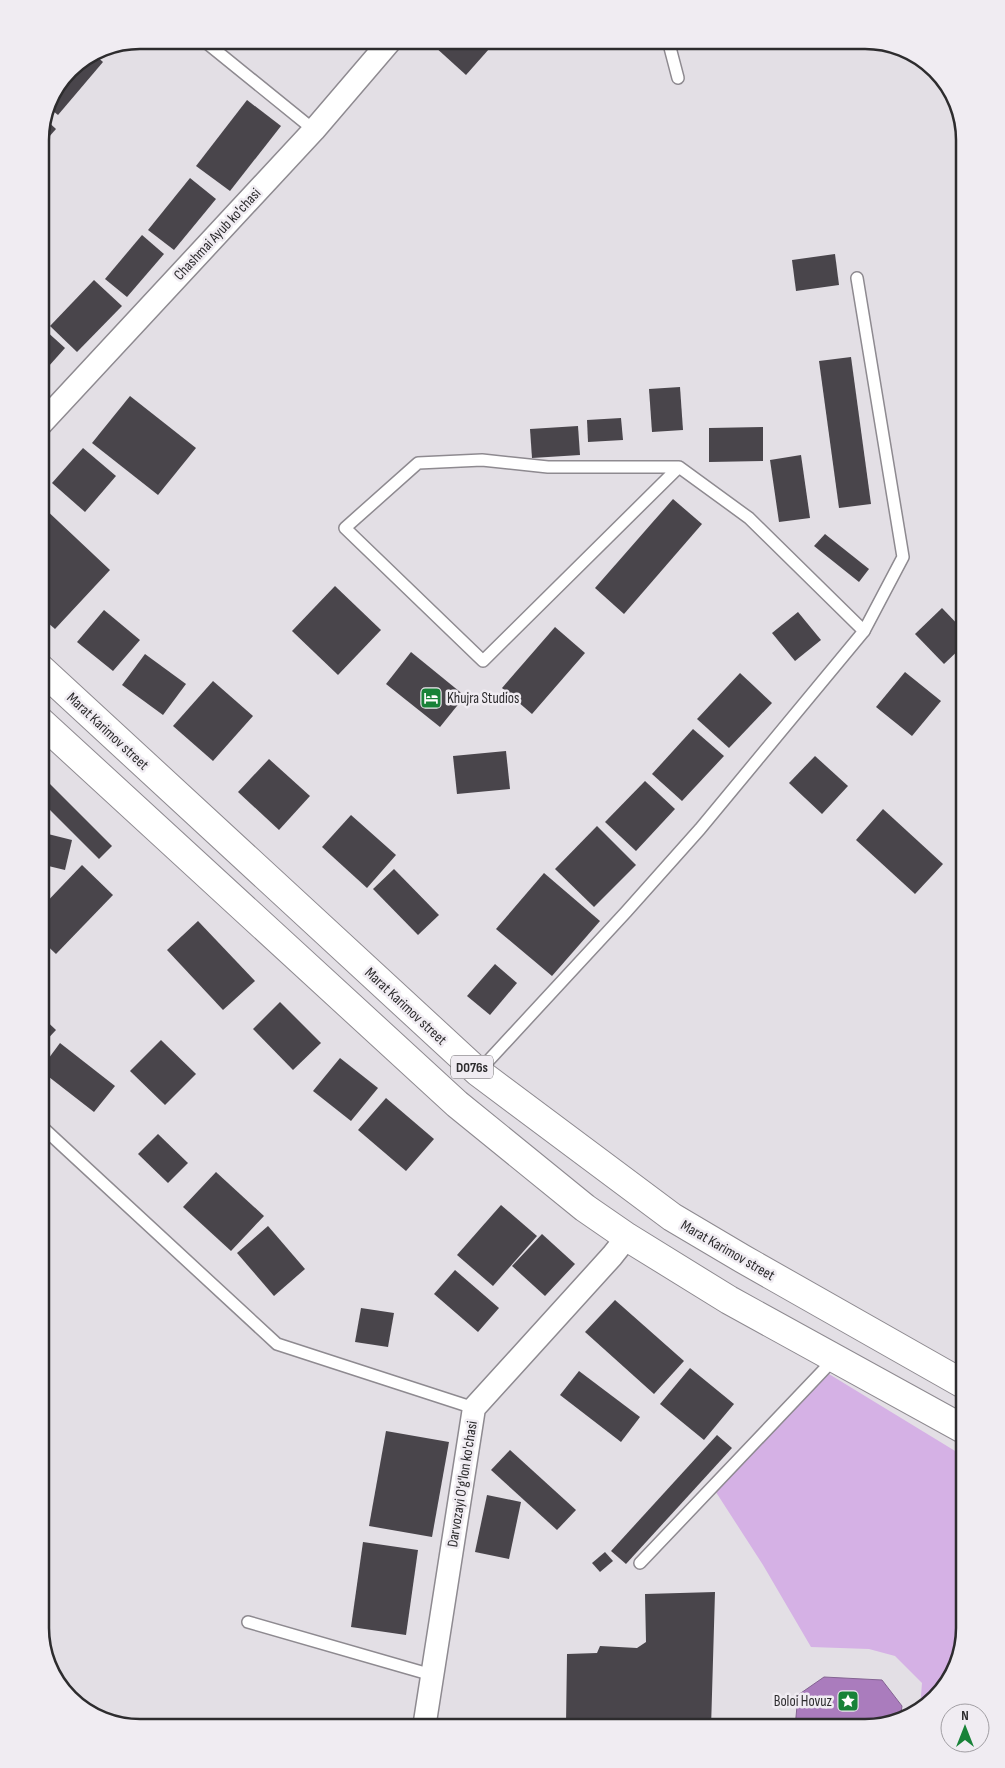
<svg xmlns="http://www.w3.org/2000/svg" width="1005" height="1768" viewBox="0 0 1005 1768" font-family="'Sofia Sans Condensed',sans-serif">
  <style>
    .green { fill: #d5b1e5 }
    .water { fill: #aa7cbd; stroke: #846492 }
    .building { fill: #49454b }
    .lines { fill: none; stroke-linecap: round; stroke-linejoin: round }
    .lane-casing { stroke: #8e8a90; stroke-width: 14 }
    .street-casing { stroke: #8e8a90; stroke-width: 25 }
    .primary-casing { stroke: #8e8a90; stroke-width: 30 }
    .lane { stroke: #fff; stroke-width: 11 }
    .street { stroke: #fff; stroke-width: 22 }
    .primary { stroke: #fff; stroke-width: 28 }
    .labels { text-anchor: middle; stroke-width: 5; stroke-linejoin: round; paint-order: stroke }
    .shield { fill: #f0ecf2; stroke: #686669; stroke-width: 1 }
    .shield-label { font-size: 14px; font-weight: bold; fill: #2d2c2e }
    .street-label { font-size: 15px; fill: #2d2c2e; stroke: #f0ecf2 }
    .poi-label { font-size: 15px; fill: #2d2c2e; stroke: #f0ecf2; text-anchor: start }
    .rim { fill: none; stroke: #2d2c2e; stroke-width: 2.5 }
  </style>
  <rect width="100%" height="100%" fill="#e3dfe5"/>
  <path class="green" d="M 824,1371 L 965,1457 L 965,1629 L 948,1684 L 920,1708 L 922,1683 L 895,1656 L 869,1649 L 811,1647 L 763,1565 L 712,1486 Z"/>
  <path class="water" d="M 824,1677 L 882,1680 L 902,1706 L 900,1720 L 865,1728 L 795,1728 L 798,1695 Z"/>
  <g class="building">
    <path d="M 440,40 L 497,40 L 466,75 L 434,46 Z"/>
    <path d="M 128,42 L 118,53 L 110,46 Z"/>
    <path d="M 93,53 L 103,62 L 58,115 L 47,106 L 50,96 L 69,69 Z"/>
    <path d="M 247,100 L 281,126 L 230,191 L 196,166 Z"/>
    <path d="M 44,118 L 56,129 L 40,147 L 40,133 Z"/>
    <path d="M 190,178 L 216,199 L 174,250 L 148,230 Z"/>
    <path d="M 142,235 L 164,254 L 127,297 L 105,279 Z"/>
    <path d="M 835,254 L 839,285 L 796,291 L 792,260 Z"/>
    <path d="M 94,280 L 122,306 L 77,352 L 50,326 Z"/>
    <path d="M 44,329 L 65,348 L 40,376 L 40,333 Z"/>
    <path d="M 851,357 L 871,504 L 839,508 L 819,361 Z"/>
    <path d="M 680,387 L 683,430 L 652,432 L 649,389 Z"/>
    <path d="M 130,396 L 196,448 L 158,495 L 92,443 Z"/>
    <path d="M 621,418 L 623,440 L 588,442 L 587,420 Z"/>
    <path d="M 578,426 L 580,455 L 532,458 L 530,429 Z"/>
    <path d="M 763,427 L 763,461 L 709,462 L 709,428 Z"/>
    <path d="M 83,448 L 116,476 L 85,512 L 52,483 Z"/>
    <path d="M 801,455 L 810,518 L 779,522 L 770,460 Z"/>
    <path d="M 673,499 L 702,524 L 624,614 L 595,588 Z"/>
    <path d="M 42,506 L 110,570 L 55,629 L 40,616 L 40,508 Z"/>
    <path d="M 825,534 L 869,569 L 859,582 L 814,546 Z"/>
    <path d="M 335,586 L 381,630 L 338,675 L 292,631 Z"/>
    <path d="M 942,608 L 965,632 L 965,644 L 944,664 L 915,634 Z"/>
    <path d="M 104,610 L 140,640 L 113,671 L 77,642 Z"/>
    <path d="M 798,612 L 821,640 L 795,661 L 772,633 Z"/>
    <path d="M 555,627 L 585,653 L 532,714 L 502,688 Z"/>
    <path d="M 411,652 L 465,696 L 440,727 L 386,684 Z"/>
    <path d="M 145,654 L 186,684 L 163,715 L 122,685 Z"/>
    <path d="M 905,672 L 941,701 L 912,736 L 876,707 Z"/>
    <path d="M 740,673 L 772,703 L 729,748 L 697,719 Z"/>
    <path d="M 213,681 L 253,716 L 213,761 L 173,726 Z"/>
    <path d="M 693,729 L 724,756 L 682,801 L 652,774 Z"/>
    <path d="M 506,751 L 510,789 L 457,794 L 453,756 Z"/>
    <path d="M 815,756 L 848,786 L 822,814 L 789,783 Z"/>
    <path d="M 269,759 L 310,796 L 279,830 L 238,792 Z"/>
    <path d="M 40,774 L 112,846 L 99,859 L 40,800 Z"/>
    <path d="M 645,781 L 675,809 L 636,851 L 605,822 Z"/>
    <path d="M 883,809 L 943,864 L 915,894 L 856,840 Z"/>
    <path d="M 351,815 L 396,855 L 367,888 L 322,847 Z"/>
    <path d="M 597,826 L 636,865 L 594,907 L 555,869 Z"/>
    <path d="M 40,832 L 72,840 L 65,870 L 40,864 Z"/>
    <path d="M 82,865 L 113,895 L 56,954 L 40,939 L 40,909 Z"/>
    <path d="M 394,869 L 439,915 L 418,935 L 373,889 Z"/>
    <path d="M 544,873 L 600,921 L 552,976 L 496,929 Z"/>
    <path d="M 198,921 L 255,981 L 223,1010 L 167,950 Z"/>
    <path d="M 495,964 L 517,983 L 490,1015 L 467,996 Z"/>
    <path d="M 280,1002 L 321,1043 L 293,1070 L 253,1029 Z"/>
    <path d="M 40,1015 L 56,1030 L 40,1047 Z"/>
    <path d="M 161,1040 L 196,1074 L 165,1105 L 130,1071 Z"/>
    <path d="M 60,1043 L 115,1086 L 94,1112 L 40,1070 Z"/>
    <path d="M 340,1058 L 378,1088 L 351,1121 L 313,1091 Z"/>
    <path d="M 386,1098 L 434,1139 L 406,1171 L 358,1130 Z"/>
    <path d="M 158,1134 L 188,1163 L 168,1183 L 138,1154 Z"/>
    <path d="M 216,1172 L 264,1216 L 231,1251 L 183,1207 Z"/>
    <path d="M 501,1205 L 537,1236 L 493,1286 L 457,1255 Z"/>
    <path d="M 268,1226 L 305,1269 L 274,1296 L 237,1253 Z"/>
    <path d="M 542,1234 L 575,1264 L 545,1296 L 512,1266 Z"/>
    <path d="M 455,1270 L 499,1308 L 478,1332 L 434,1294 Z"/>
    <path d="M 615,1300 L 684,1361 L 654,1394 L 585,1332 Z"/>
    <path d="M 361,1308 L 394,1313 L 388,1347 L 355,1342 Z"/>
    <path d="M 690,1368 L 734,1404 L 704,1440 L 660,1404 Z"/>
    <path d="M 579,1371 L 640,1417 L 621,1442 L 560,1395 Z"/>
    <path d="M 386,1431 L 449,1442 L 432,1537 L 369,1526 Z"/>
    <path d="M 717,1435 L 732,1448 L 626,1564 L 611,1551 Z"/>
    <path d="M 510,1450 L 576,1510 L 557,1530 L 491,1470 Z"/>
    <path d="M 487,1495 L 521,1502 L 509,1559 L 475,1552 Z"/>
    <path d="M 363,1542 L 418,1550 L 406,1635 L 351,1627 Z"/>
    <path d="M 605,1552 L 613,1561 L 600,1572 L 592,1563 Z"/>
    <path d="M 715,1592 L 711,1728 L 600,1728 L 600,1726 L 566,1724 L 567,1654 L 597,1653 L 600,1646 L 637,1648 L 646,1642 L 645,1594 Z"/>
  </g>
  <g class="lines">
    <g class="lane-casing">
      <g id="lane">
        <path d="M 203,40 L 314,130"/>
        <path d="M 668,40 L 678,78"/>
        <path d="M 857,278 L 903,557 L 864,631"/>
        <path d="M 478,1072 L 626,912 L 700,829 L 864,631 L 749,518 L 679,467 L 548,467 L 482,460 L 418,463 L 345,528 L 483,661 L 679,467"/>
        <path d="M 40,1125 L 277,1344 L 474,1408"/>
        <path d="M 640,1563 L 835,1358"/>
        <path d="M 248,1622 L 432,1675"/>
      </g>
    </g>
    <g class="street-casing">
      <g id="street">
        <path d="M 40,425 L 314,130 L 391,40"/>
        <path d="M 424,1728 L 474,1408 L 612,1256 L 627,1237"/>
      </g>
    </g>
    <g class="primary-casing">
      <g id="primary">
        <path d="M 40,668 L 478,1072 L 672,1217 L 743,1259 L 965,1385"/>
        <path d="M 40,721 L 457,1104 L 585,1208 L 627,1237 L 729,1300 L 965,1430"/>
      </g>
    </g>
    <use href="#lane" class="lane"/>
    <use href="#street" class="street"/>
    <use href="#primary" class="primary"/>
  </g>
  <defs>
    <g id="hotel-square" transform="scale(1.125)"><rect x="-9" y="-9" width="18" height="18" rx="4" fill="#188238" stroke="#f0ecf2"/><path d="M-6-4.5h1.5V1H6V5H4.5V3h-9V5H-6ZM-4 0a1.8 1.8 0 1 1 3.6 0ZM.5 0V-2.5h3Q6-2.5 6 0Z" fill="#fff"/></g>
    <g id="sight-square" transform="scale(1.125)"><rect x="-9" y="-9" width="18" height="18" rx="4" fill="#188238" stroke="#f0ecf2"/><path d="M0-6L1.8-2.2L6-1.7L2.9 1.2L3.7 5.4L0 3.3L-3.7 5.4L-2.9 1.2L-6-1.7L-1.8-2.2Z" fill="#fff"/></g>
  </defs>
  <g fill-rule="evenodd">
    <use href="#hotel-square" x="431" y="698"/>
    <use href="#sight-square" x="848" y="1701"/>
  </g>
  <g class="labels">
    <rect class="shield" x="451" y="1055.5" width="42" height="23" rx="4"/>
    <g class="shield-label">
      <text x="472" y="1072">D076s</text>
    </g>
    <g class="street-label">
      <text transform="translate(217 234) rotate(-47)" y="5">Chashmai Ayub ko'chasi</text>
      <text transform="translate(108 731) rotate(43)" y="5">Marat Karimov street</text>
      <text transform="translate(406 1006) rotate(43)" y="5">Marat Karimov street</text>
      <text transform="translate(728 1250) rotate(30)" y="5">Marat Karimov street</text>
      <text transform="translate(462 1484) rotate(-81)" y="5">Darvozayi O'g'lon ko'chasi</text>
    </g>
    <g class="poi-label">
      <text x="447" y="703">Khujra Studios</text>
      <text x="832" y="1706" text-anchor="end">Boloi Hovuz</text>
    </g>
  </g>
  <path d="M0 0H1005V1768H0ZM140 49H865A91 91 0 0 1 956 140V1628A91 91 0 0 1 865 1719H140A91 91 0 0 1 49 1628V140A91 91 0 0 1 140 49Z" fill="#f0ecf2" fill-rule="evenodd"/>
  <path class="rim" d="M140 49H865A91 91 0 0 1 956 140V1628A91 91 0 0 1 865 1719H140A91 91 0 0 1 49 1628V140A91 91 0 0 1 140 49Z"/>
  <g transform="translate(965 1728)"><circle r="24" fill="#f0ecf2" stroke="#a29fa4"/>
  <path d="M0-4L9 19L0 12L-9 19Z" fill="#188238"/>
  <text y="-8" font-size="14" font-weight="bold" text-anchor="middle" fill="#2d2c2e">N</text>
  </g>
</svg>
